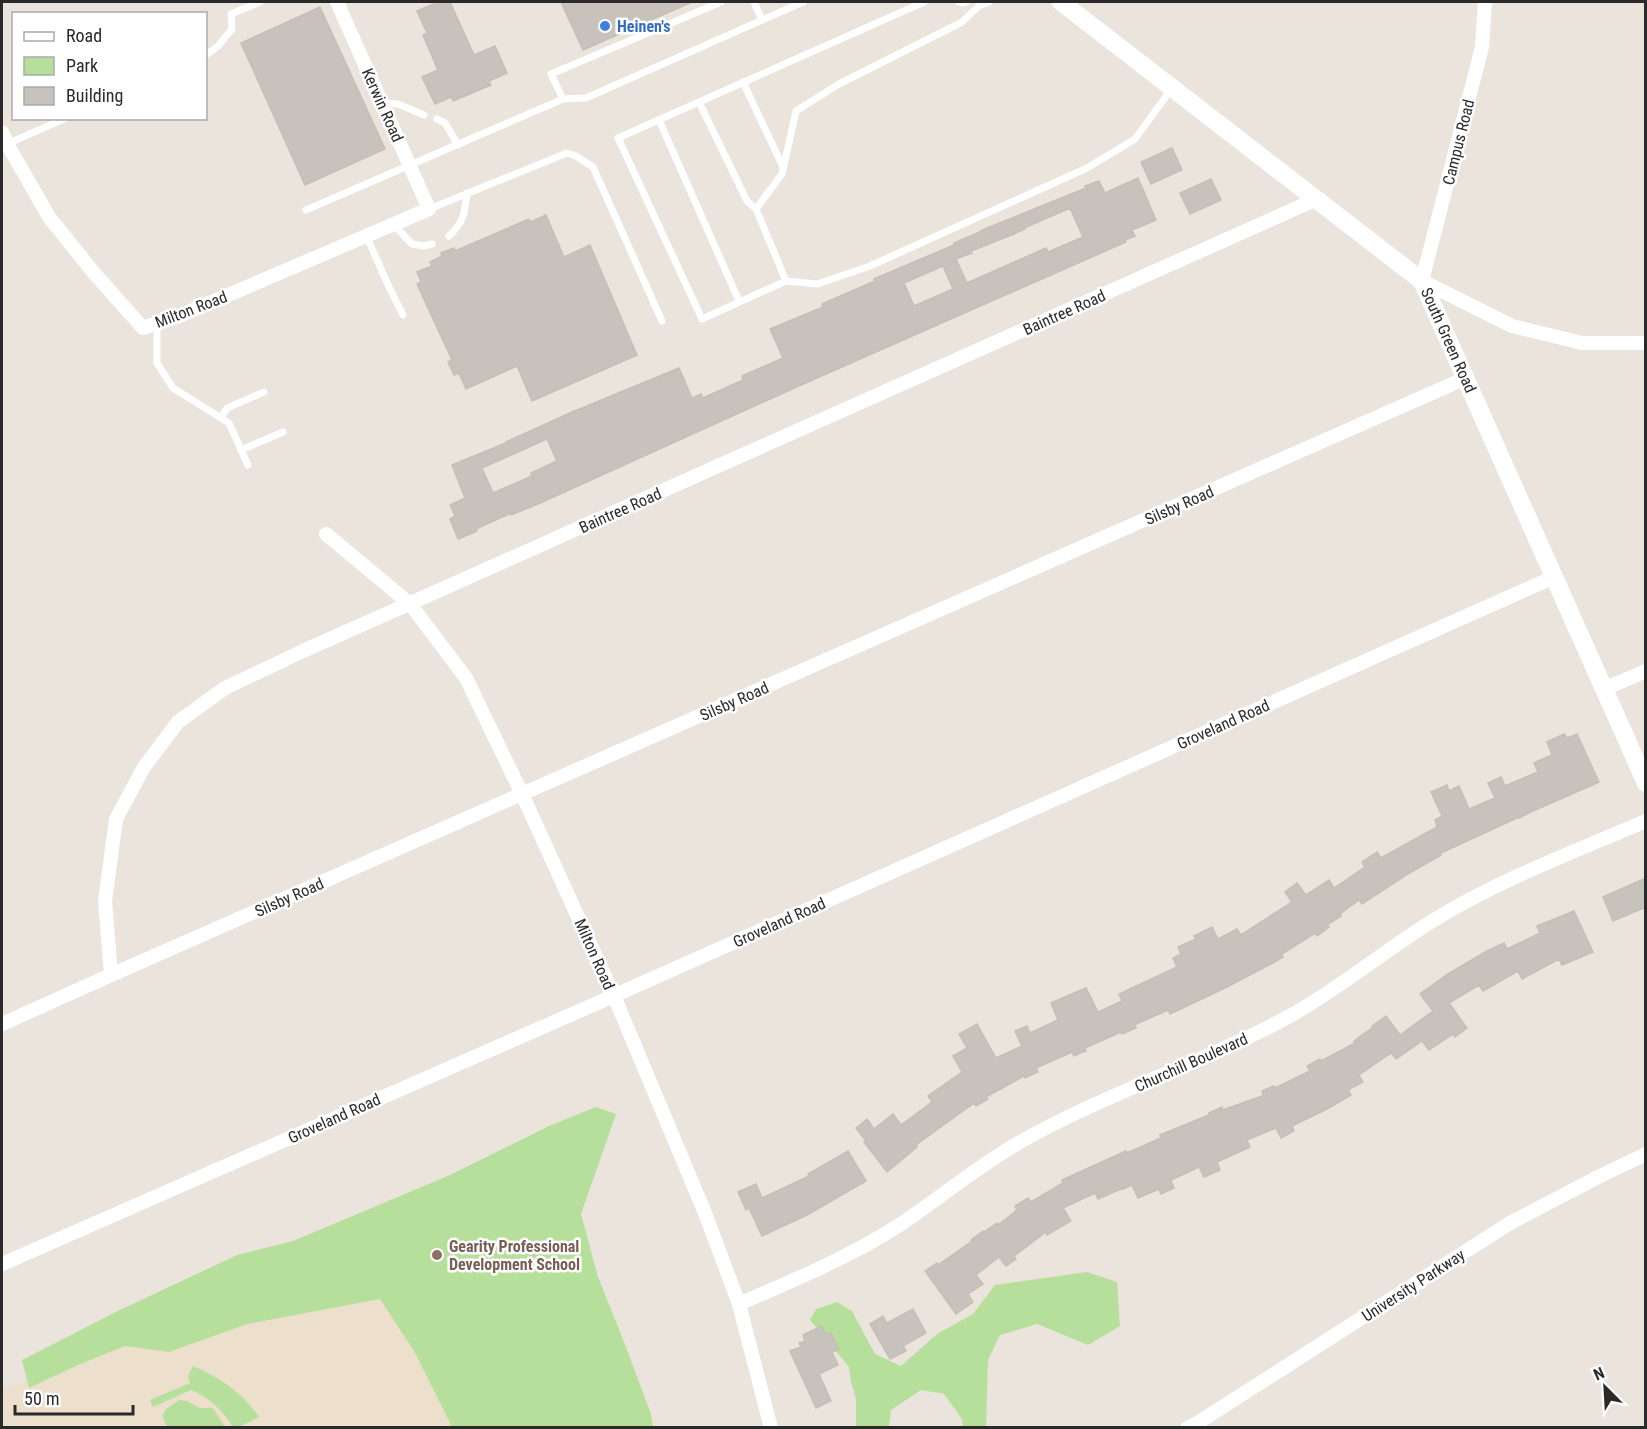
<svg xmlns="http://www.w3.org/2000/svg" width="1647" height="1429" viewBox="0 0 1647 1429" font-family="'Roboto Condensed',sans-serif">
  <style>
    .education { fill: #ece0cd }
    .green { fill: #b7df9c }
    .building { fill: #c7c2bb; stroke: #c6bfb6; stroke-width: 1.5; fill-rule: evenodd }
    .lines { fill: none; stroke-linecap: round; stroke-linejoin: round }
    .service { stroke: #fff; stroke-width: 7 }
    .minor { stroke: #fff; stroke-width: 14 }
    .secondary { stroke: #fff; stroke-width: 18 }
    .shop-dot { fill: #3f7fe0; stroke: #fff; stroke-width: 2 }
    .education-dot { fill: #8d6e63; stroke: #fff; stroke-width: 2 }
    .labels { text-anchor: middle; stroke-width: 5; stroke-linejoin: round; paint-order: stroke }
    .shop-label { font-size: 16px; font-weight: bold; fill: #366cbe; stroke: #fff; text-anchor: start }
    .street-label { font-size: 16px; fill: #2a2a2a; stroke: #fff }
    .education-label { font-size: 16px; font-weight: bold; fill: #785e54; stroke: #fff; text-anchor: start }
  </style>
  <rect width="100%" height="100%" fill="#ebe4dc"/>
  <path class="education" d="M 530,1153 L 629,1427 L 2,1427 L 2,1391 Z"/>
  <g class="green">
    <path d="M 596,1107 L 616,1114 L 581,1214 L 598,1277 L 626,1347 L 651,1414 L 653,1427 L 452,1427 L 414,1351 L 380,1299 L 247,1324 L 169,1352 L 125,1346 L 78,1365 L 29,1388 L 22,1360 L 118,1311 L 237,1255 L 293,1241 L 450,1175 L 549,1126 Z"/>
    <path d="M 1087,1272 L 1117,1282 L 1120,1326 L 1088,1345 L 1037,1324 L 1000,1335 L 988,1360 L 986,1427 L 963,1427 L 962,1419 L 944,1394 L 921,1390 L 891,1410 L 889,1427 L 856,1428 L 856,1399 L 851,1382 L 849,1367 L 810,1320 L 816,1309 L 837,1302 L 852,1311 L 875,1354 L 901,1366 L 937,1334 L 973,1314 L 995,1285 Z"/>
    <path d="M 193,1366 C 219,1377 243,1393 259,1417 L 239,1427 L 233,1427 C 223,1411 209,1397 191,1390 L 153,1407 L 150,1400 L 190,1383 L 188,1376 Z"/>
    <path d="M 179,1400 C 190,1400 190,1404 198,1407 C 202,1409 209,1407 213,1408 L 225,1427 L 167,1427 L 162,1416 L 166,1409 Z"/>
  </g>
  <g class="building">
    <path d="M 439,2 L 450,2 L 474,55 L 495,46 L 507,73 L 489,81 L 491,85 L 453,101 L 451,97 L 435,104 L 422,77 L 438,70 L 423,35 L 427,33 L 417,11 Z"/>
    <path d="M 561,2 L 692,2 L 583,50 Z"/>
    <path d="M 320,7 L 385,149 L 305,185 L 241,43 Z"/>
    <path d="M 1172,148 L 1182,170 L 1151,184 L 1141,162 Z"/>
    <path d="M 1138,178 L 1156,220 L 1132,230 L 1135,236 L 1125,240 L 1126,242 L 801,385 L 538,504 L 511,515 L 511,513 L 476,529 L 477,531 L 458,539 L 450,519 L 455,516 L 450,505 L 465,498 L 452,465 L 506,443 L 506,442 L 570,413 L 679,368 L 692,398 L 701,394 L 703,398 L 743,380 L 742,376 L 783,358 L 770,329 L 823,307 L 822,304 L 875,281 L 874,279 L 954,245 L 954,243 L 980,232 L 980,231 L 1086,188 L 1085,186 L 1099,181 L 1105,193 ZM 1070,208 L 1083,237 L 1048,252 L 1046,248 L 967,283 L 956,259 L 972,253 L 971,251 L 1009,236 L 1025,229 L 1024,228 ZM 943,266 L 953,289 L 914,306 L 904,283 ZM 547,439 L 557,461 L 531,473 L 532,476 L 493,493 L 482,468 Z"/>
    <path d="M 1211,179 L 1221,200 L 1190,214 L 1180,193 Z"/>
    <path d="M 546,215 L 564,257 L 590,245 L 637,355 L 532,401 L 517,366 L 466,389 L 459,373 L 454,375 L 448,362 L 452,360 L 417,284 L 421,282 L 417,272 L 432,266 L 430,262 L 442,256 L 441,253 L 454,248 L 455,251 L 529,219 L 530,222 Z"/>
    <path d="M 1564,734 L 1567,738 L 1577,734 L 1599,782 L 1533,811 L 1519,818 L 1519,817 L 1441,853 L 1441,855 L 1406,875 L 1362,904 L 1359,900 L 1340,914 L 1341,916 L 1327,925 L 1329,927 L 1317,936 L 1315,933 L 1282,954 L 1283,957 L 1273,963 L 1225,988 L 1170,1014 L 1168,1010 L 1134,1025 L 1136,1028 L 1122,1034 L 1121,1032 L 1085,1048 L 1086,1051 L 1080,1053 L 1074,1056 L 1072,1052 L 1036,1068 L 1038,1072 L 1025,1078 L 1024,1076 L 986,1097 L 988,1099 L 976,1106 L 974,1103 L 916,1145 L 917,1147 L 887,1172 L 864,1142 L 866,1141 L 856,1128 L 867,1119 L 874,1129 L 893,1114 L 901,1125 L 932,1102 L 928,1096 L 962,1072 L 953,1056 L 967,1048 L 959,1034 L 977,1024 L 996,1058 L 1022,1046 L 1015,1031 L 1027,1026 L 1030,1033 L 1058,1020 L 1051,1003 L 1086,988 L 1098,1012 L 1122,1001 L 1119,994 L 1177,967 L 1173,958 L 1181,954 L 1178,947 L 1196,939 L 1194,936 L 1212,927 L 1218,939 L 1237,929 L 1241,935 L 1292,902 L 1285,892 L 1297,883 L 1306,895 L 1329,880 L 1334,888 L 1365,867 L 1362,862 L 1377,852 L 1381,858 L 1437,827 L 1435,820 L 1442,816 L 1431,792 L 1447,785 L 1449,791 L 1459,786 L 1469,809 L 1495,798 L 1488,783 L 1501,777 L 1505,786 L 1538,772 L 1534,763 L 1552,755 L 1547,742 Z"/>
    <path d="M 1646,878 L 1646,907 L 1613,921 L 1603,897 Z"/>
    <path d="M 1574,911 L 1593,952 L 1562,965 L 1559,959 L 1522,979 L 1518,971 L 1483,991 L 1479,985 L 1449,1003 L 1467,1028 L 1455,1037 L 1453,1034 L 1429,1050 L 1422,1041 L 1396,1059 L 1391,1053 L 1359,1075 L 1363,1082 L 1348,1090 L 1351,1095 L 1329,1108 L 1292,1126 L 1294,1131 L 1281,1138 L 1276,1128 L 1247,1140 L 1250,1147 L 1217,1162 L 1220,1170 L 1204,1177 L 1199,1167 L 1171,1180 L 1174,1188 L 1161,1194 L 1159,1189 L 1138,1198 L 1132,1185 L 1123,1189 L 1123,1188 L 1098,1199 L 1095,1193 L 1063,1208 L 1071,1221 L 1047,1235 L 1046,1232 L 1014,1256 L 1016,1259 L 1006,1266 L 999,1257 L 976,1275 L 983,1284 L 968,1294 L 973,1302 L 956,1314 L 925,1271 L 937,1263 L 938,1265 L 972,1241 L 971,1240 L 983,1231 L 984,1232 L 997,1223 L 998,1225 L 1017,1210 L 1015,1206 L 1028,1198 L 1031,1202 L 1063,1183 L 1062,1180 L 1126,1151 L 1127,1153 L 1161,1138 L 1160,1135 L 1209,1115 L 1209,1113 L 1222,1107 L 1223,1110 L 1262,1096 L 1263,1095 L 1262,1091 L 1274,1086 L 1275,1088 L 1310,1071 L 1307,1066 L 1320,1059 L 1321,1061 L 1355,1043 L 1354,1041 L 1373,1027 L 1372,1026 L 1386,1016 L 1400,1035 L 1433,1011 L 1420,994 L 1448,974 L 1487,951 L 1504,943 L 1507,949 L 1540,933 L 1537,926 Z"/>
    <path d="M 848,1151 L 866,1181 L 807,1215 L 762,1236 L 749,1208 L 746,1210 L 738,1192 L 756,1184 L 762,1198 L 809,1176 L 808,1174 Z"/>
    <path d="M 913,1309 L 926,1333 L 903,1346 L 906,1351 L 890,1359 L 870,1324 L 883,1316 L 887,1323 Z"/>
    <path d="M 822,1326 L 826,1335 L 831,1333 L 839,1349 L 832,1352 L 838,1365 L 819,1374 L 831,1401 L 816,1408 L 790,1351 L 801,1347 L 799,1343 L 805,1341 L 803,1335 Z"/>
  </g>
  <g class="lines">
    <g class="service">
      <path d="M 754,2 L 762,20"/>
      <path d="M 959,2 L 963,3 L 966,2"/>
      <path d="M 206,55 L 218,46 L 232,29 L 231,14 L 260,2"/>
      <path d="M 743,82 L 783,167"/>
      <path d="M 563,99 L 551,74 L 721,2"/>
      <path d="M 699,102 L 747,201 L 756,209 L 786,281 L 702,319 L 618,138 L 924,2"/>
      <path d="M 383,103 L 398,104 L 424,115"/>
      <path d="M 437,119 L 445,123 L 458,145"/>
      <path d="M 659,120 L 739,301"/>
      <path d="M 7,144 L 66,118"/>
      <path d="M 429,209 L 567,153 L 576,156 L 593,167 L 662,321"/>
      <path d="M 756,209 L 782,174 L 796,111 L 839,84 L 962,22 L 979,6 L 989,2"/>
      <path d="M 306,210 L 563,99 L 586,98 L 803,2"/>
      <path d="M 393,224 L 412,244 L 424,246 L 432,244"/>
      <path d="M 366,235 L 389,287 L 403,315"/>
      <path d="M 449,236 C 465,221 464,214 467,193"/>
      <path d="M 786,281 L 817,284 L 870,266 L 1087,168 L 1135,139 L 1172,88"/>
      <path d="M 157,323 L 157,363 L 173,388 L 229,423 L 248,465"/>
      <path d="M 221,418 L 227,408 L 264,392"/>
      <path d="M 241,450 L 283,432"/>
    </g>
    <g class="minor">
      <path d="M 1485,2 L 1482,47 L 1422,281 L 1512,326 L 1582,343 L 1646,343"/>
      <path d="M 2,132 L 10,149 L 49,217 L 94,273 L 143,328 L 179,316 L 429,209 L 337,2"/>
      <path d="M 326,534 L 410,604 L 466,678 L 522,794 L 614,996 L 705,1213 L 739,1304 L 771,1428"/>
      <path d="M 1604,689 L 1646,671"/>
      <path d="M 111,975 L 105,901 L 116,819 L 144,767 L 178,722 L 225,688 L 303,651 L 1317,199"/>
      <path d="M 2,1024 L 111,975 L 1466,378"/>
      <path d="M 2,1264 L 593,1005 L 1554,577"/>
      <path d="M 739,1304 C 794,1280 850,1257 901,1224 C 941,1197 978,1166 1020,1142 C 1106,1093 1201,1064 1288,1017 C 1341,988 1387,948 1439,917 C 1504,878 1576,851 1646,821"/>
      <path d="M 1187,1428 L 1199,1422 L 1510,1223 L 1600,1176 L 1646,1154"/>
    </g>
    <path class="secondary" d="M 1061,2 L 1422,281 L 1646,783"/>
  </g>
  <circle class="shop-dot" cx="605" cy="26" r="6"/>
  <circle class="education-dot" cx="437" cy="1255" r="6"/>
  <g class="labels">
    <g class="shop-label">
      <text x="617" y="32">Heinen's</text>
    </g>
    <g class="street-label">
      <text transform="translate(383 105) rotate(66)" y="6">Kerwin Road</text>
      <text transform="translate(1458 142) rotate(-76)" y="6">Campus Road</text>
      <text transform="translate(191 309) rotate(-21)" y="6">Milton Road</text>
      <text transform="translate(1064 312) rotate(-24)" y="6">Baintree Road</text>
      <text transform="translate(1449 340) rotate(66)" y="6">South Green Road</text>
      <text transform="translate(1179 505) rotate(-24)" y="6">Silsby Road</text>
      <text transform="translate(620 510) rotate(-24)" y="6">Baintree Road</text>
      <text transform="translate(734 701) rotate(-24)" y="6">Silsby Road</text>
      <text transform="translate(1223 724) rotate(-24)" y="6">Groveland Road</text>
      <text transform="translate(289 897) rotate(-24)" y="6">Silsby Road</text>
      <text transform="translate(779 922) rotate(-24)" y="6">Groveland Road</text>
      <text transform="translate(595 954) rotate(66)" y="6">Milton Road</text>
      <text transform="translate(1191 1062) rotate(-24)" y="6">Churchill Boulevard</text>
      <text transform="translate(334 1118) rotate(-24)" y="6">Groveland Road</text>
      <text transform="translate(1413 1285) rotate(-33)" y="6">University Parkway</text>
    </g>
    <g class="education-label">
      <text x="449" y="1252">Gearity Professional<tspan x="449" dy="18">Development School</tspan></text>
    </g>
  </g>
  <rect width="1647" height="1429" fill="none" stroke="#2a2a2a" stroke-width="6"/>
  <rect x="12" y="12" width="195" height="108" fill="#ffffff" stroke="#aaaaaa" stroke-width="1.5"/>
  <rect x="24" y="32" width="30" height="9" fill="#ffffff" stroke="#aaaaaa" stroke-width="1.5"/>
  <text x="66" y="42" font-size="18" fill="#2a2a2a">Road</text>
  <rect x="24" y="57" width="30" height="18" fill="#b7df9c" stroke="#aaaaaa" stroke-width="1.5"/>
  <text x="66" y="72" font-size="18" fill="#2a2a2a">Park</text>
  <rect x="24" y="87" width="30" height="18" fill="#c7c2bb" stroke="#aaaaaa" stroke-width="1.5"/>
  <text x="66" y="102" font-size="18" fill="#2a2a2a">Building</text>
  <g transform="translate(1605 1387) rotate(336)" stroke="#ffffff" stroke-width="4.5" paint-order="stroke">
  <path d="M0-4.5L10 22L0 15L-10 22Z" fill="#2a2a2a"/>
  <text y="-9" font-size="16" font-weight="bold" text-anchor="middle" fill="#2a2a2a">N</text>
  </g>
  <path d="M15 1405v9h118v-9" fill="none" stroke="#2a2a2a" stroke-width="3"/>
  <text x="24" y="1405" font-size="18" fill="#2a2a2a" stroke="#ffffff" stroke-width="4.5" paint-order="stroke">50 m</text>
</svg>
